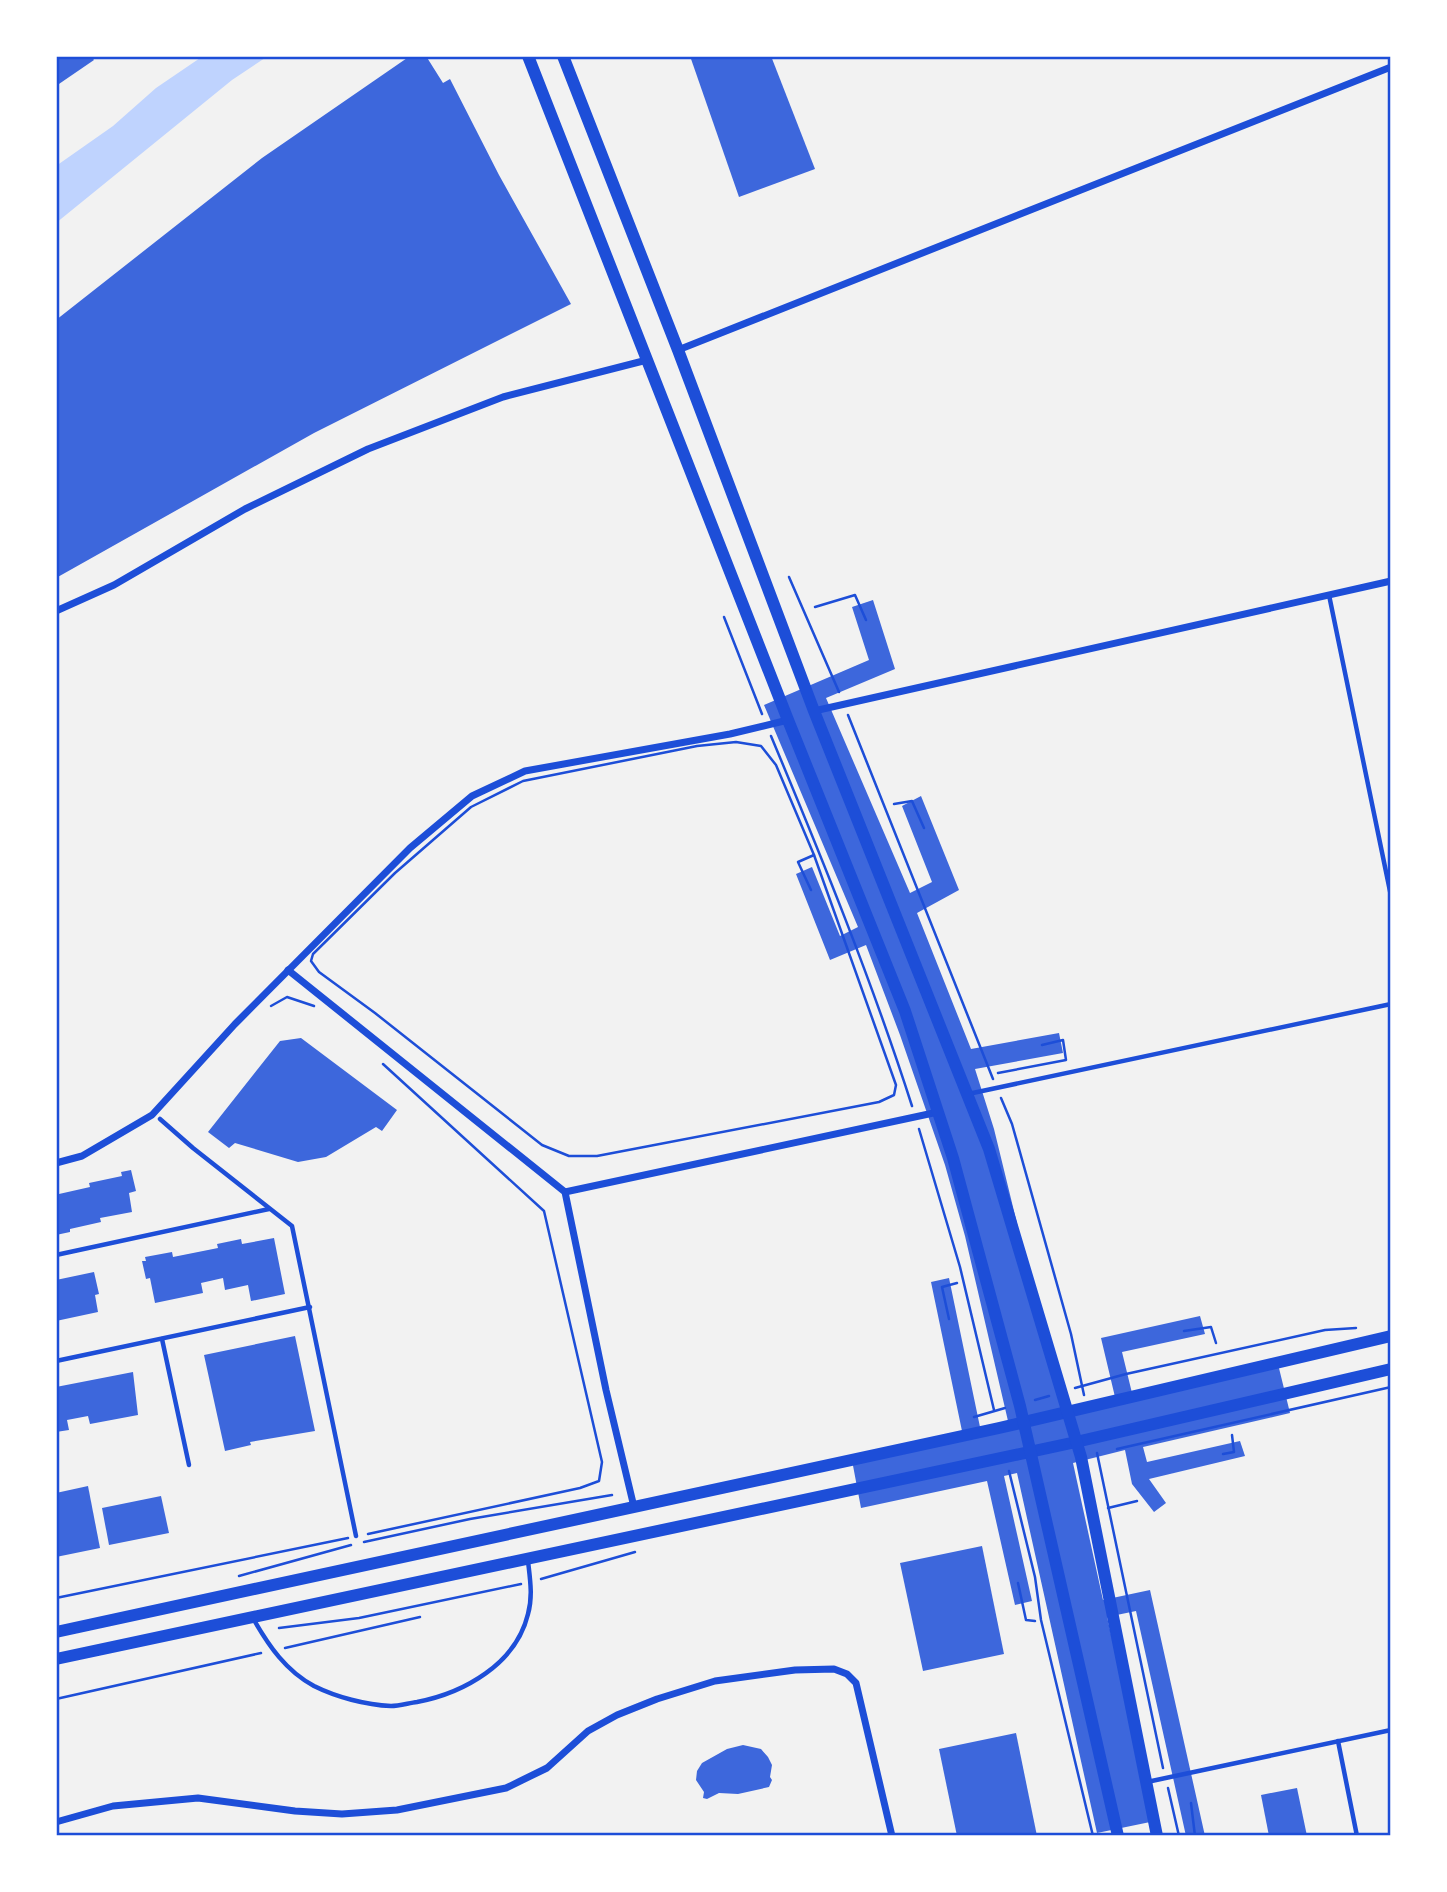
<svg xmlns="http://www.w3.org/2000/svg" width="1447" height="1892" viewBox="0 0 1447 1892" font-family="'Archivo Narrow',sans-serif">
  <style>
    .water { fill: #bfd3fe }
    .building { fill: #3d67dc }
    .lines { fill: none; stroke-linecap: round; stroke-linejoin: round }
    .path { stroke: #1d4ed8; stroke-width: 2.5 }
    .service { stroke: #1d4ed8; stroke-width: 4.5 }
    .minor { stroke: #1d4ed8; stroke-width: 7 }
    .secondary { stroke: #1d4ed8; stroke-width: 12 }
    .primary { stroke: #1d4ed8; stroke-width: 12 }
    .neatline { fill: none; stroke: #1d4ed8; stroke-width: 2.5 }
  </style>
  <rect width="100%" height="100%" fill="#f2f2f2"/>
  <path class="water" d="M 203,56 L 268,56 L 232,80 L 56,223 L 56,166 L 113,126 L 156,88 Z"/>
  <g class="building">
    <path d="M 56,56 L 91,56 L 94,60 L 56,86 Z"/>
    <path d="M 410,56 L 426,56 L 443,83 L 450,79 L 499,175 L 571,304 L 314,433 L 56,578 L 56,320 L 262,158 Z"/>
    <path d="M 690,56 L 771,56 L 815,169 L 739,197 Z"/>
    <path d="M 873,600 L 895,669 L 826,698 L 910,893 L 932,882 L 902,806 L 921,796 L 959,890 L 917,913 L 971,1049 L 1059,1033 L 1063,1053 L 975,1069 L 994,1129 L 1062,1408 L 1115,1397 L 1101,1338 L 1200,1316 L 1205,1334 L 1122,1352 L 1132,1393 L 1277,1360 L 1290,1413 L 1143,1447 L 1147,1462 L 1240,1441 L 1245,1456 L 1149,1479 L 1166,1503 L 1154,1512 L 1132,1484 L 1125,1450 L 1073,1463 L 1103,1600 L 1150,1590 L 1205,1836 L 1186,1836 L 1136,1611 L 1107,1617 L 1155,1821 L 1097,1833 L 1017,1473 L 1004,1476 L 1032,1601 L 1015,1605 L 987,1481 L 861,1508 L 851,1455 L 962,1431 L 931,1282 L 949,1278 L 980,1427 L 1008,1421 L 965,1236 L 945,1165 L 900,1035 L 866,945 L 830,960 L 796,874 L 812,867 L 840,936 L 858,927 L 764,705 L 869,660 L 852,607 Z"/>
    <path d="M 301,1038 L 397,1110 L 382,1131 L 376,1127 L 326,1157 L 298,1162 L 235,1143 L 229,1148 L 208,1132 L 280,1041 Z"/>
    <path d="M 131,1170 L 136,1191 L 129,1193 L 132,1212 L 100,1218 L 101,1222 L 70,1229 L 70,1232 L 56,1235 L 56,1198 L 59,1197 L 59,1194 L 90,1187 L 89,1183 L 122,1176 L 121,1172 Z"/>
    <path d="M 274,1238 L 285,1294 L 251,1301 L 248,1285 L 225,1290 L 223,1278 L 201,1283 L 203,1293 L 155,1303 L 150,1278 L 146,1279 L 142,1261 L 146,1261 L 145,1257 L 172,1252 L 173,1257 L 218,1248 L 217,1244 L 241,1239 L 242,1244 Z"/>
    <path d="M 94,1272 L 99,1294 L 95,1295 L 98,1312 L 56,1321 L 56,1280 Z"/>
    <path d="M 295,1336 L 315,1431 L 250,1442 L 251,1445 L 225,1451 L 204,1355 Z"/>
    <path d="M 133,1372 L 138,1415 L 90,1424 L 88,1416 L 67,1420 L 69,1430 L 56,1432 L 56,1387 Z"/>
    <path d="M 88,1486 L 100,1548 L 56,1557 L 56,1493 Z"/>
    <path d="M 161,1496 L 169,1533 L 109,1545 L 102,1508 Z"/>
    <path d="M 982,1546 L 1004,1654 L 923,1671 L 900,1563 Z"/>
    <path d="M 1016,1733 L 1037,1836 L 957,1836 L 939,1749 Z"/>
    <path d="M 743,1745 L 761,1749 L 768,1757 L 772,1765 L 770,1777 L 772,1780 L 769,1787 L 738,1794 L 719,1793 L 707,1799 L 703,1798 L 704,1792 L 696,1780 L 697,1771 L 702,1763 L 727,1749 Z"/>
    <path d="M 1297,1788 L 1307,1836 L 1269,1836 L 1261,1795 Z"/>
  </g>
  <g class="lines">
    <g class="path">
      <path d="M 789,577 L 839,692"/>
      <path d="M 815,607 L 855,595 L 866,620"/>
      <path d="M 724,617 L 762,714"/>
      <path d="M 848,715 L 993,1079"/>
      <path d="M 771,736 C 822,858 872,981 912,1106"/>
      <path d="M 736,742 L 761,746 L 776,765 L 814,855 L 896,1085 L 894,1095 L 879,1102 L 597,1156 L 569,1156 L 542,1145 L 375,1013 L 319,972 L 311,961 L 313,954 L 395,873 L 471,807 L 523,781 L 697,746 Z"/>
      <path d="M 894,804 L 912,801 L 924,828"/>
      <path d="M 811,890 L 798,862 L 814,855"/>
      <path d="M 271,1006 L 287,997 L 314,1006"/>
      <path d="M 998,1073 L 1066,1060 L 1063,1040 L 1042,1045"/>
      <path d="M 1001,1098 L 1012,1124 L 1071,1334 L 1084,1395"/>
      <path d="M 919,1129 L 960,1267 L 994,1410"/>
      <path d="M 949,1319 L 942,1287 L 957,1283"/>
      <path d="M 1184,1331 L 1211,1327 L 1216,1343"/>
      <path d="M 1075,1388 L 1126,1374 L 1325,1330 L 1356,1328"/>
      <path d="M 1035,1400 L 1049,1396"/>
      <path d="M 974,1417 L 1005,1408"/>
      <path d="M 1117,1449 L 1391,1387"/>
      <path d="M 1097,1453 L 1163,1768"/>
      <path d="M 1223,1454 L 1234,1452 L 1232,1435"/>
      <path d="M 1009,1471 L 1035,1577 L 1041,1620 L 1093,1836"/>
      <path d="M 1108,1508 L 1137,1501"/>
      <path d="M 368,1534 L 580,1488 L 599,1481 L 602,1462 L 544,1211 L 383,1064"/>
      <path d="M 364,1542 L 470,1519 L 612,1495"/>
      <path d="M 239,1576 L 351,1545"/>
      <path d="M 541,1579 L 635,1552"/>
      <path d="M 1018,1583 L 1026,1620 L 1035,1621"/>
      <path d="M 56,1598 L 348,1538"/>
      <path d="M 279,1628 L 359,1618 L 521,1584"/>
      <path d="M 285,1648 L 420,1617"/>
      <path d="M 56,1699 L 261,1653"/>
      <path d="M 1168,1788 L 1179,1836"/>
      <path d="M 1191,1803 L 1195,1836"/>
    </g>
    <g class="service">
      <path d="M 1329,595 L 1391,896"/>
      <path d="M 968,1094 L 1391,1004"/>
      <path d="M 160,1119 L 193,1148 L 292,1226 L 356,1536"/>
      <path d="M 56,1255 L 269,1209"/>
      <path d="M 162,1339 L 189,1465"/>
      <path d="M 56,1361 L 310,1307"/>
      <path d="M 254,1620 C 269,1646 286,1671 314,1686 C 336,1697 366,1705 391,1706 C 399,1706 409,1703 417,1702 C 464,1693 516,1664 528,1614 C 533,1596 530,1579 528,1561"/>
      <path d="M 1338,1741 L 1357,1836"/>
      <path d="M 1147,1782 L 1391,1730"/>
    </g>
    <g class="minor">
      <path d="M 678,350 L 1391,67"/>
      <path d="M 56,611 L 114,585 L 245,509 L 368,449 L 503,397 L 647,360"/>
      <path d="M 814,711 L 1391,581"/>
      <path d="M 288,970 L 565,1192 L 606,1390 L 634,1507"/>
      <path d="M 56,1163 L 82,1156 L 152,1115 L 235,1024 L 410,848 L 472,796 L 525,771 L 730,734 L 788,720"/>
      <path d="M 565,1192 L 938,1112"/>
      <path d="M 56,1822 L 113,1806 L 198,1798 L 295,1811 L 342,1814 L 397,1810 L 506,1788 L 547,1768 L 588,1731 L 617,1715 L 657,1699 L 715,1681 L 795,1670 L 834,1669 L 847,1674 L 856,1683 L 892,1836"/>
    </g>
    <g class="secondary">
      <path d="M 56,1632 L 999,1428 L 1391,1336"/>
      <path d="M 56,1659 L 1076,1442 L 1391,1369"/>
    </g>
    <g class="primary">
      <path d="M 528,56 L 788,720 L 905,1011 L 953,1158 L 1020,1406 L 1118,1836"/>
      <path d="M 563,56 L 678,350 L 814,711 L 989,1149 L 1081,1457 L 1157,1836"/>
    </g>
  </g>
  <rect width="1447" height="1892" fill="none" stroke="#ffffff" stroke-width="116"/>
  <rect x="58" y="58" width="1331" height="1776" class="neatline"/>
</svg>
